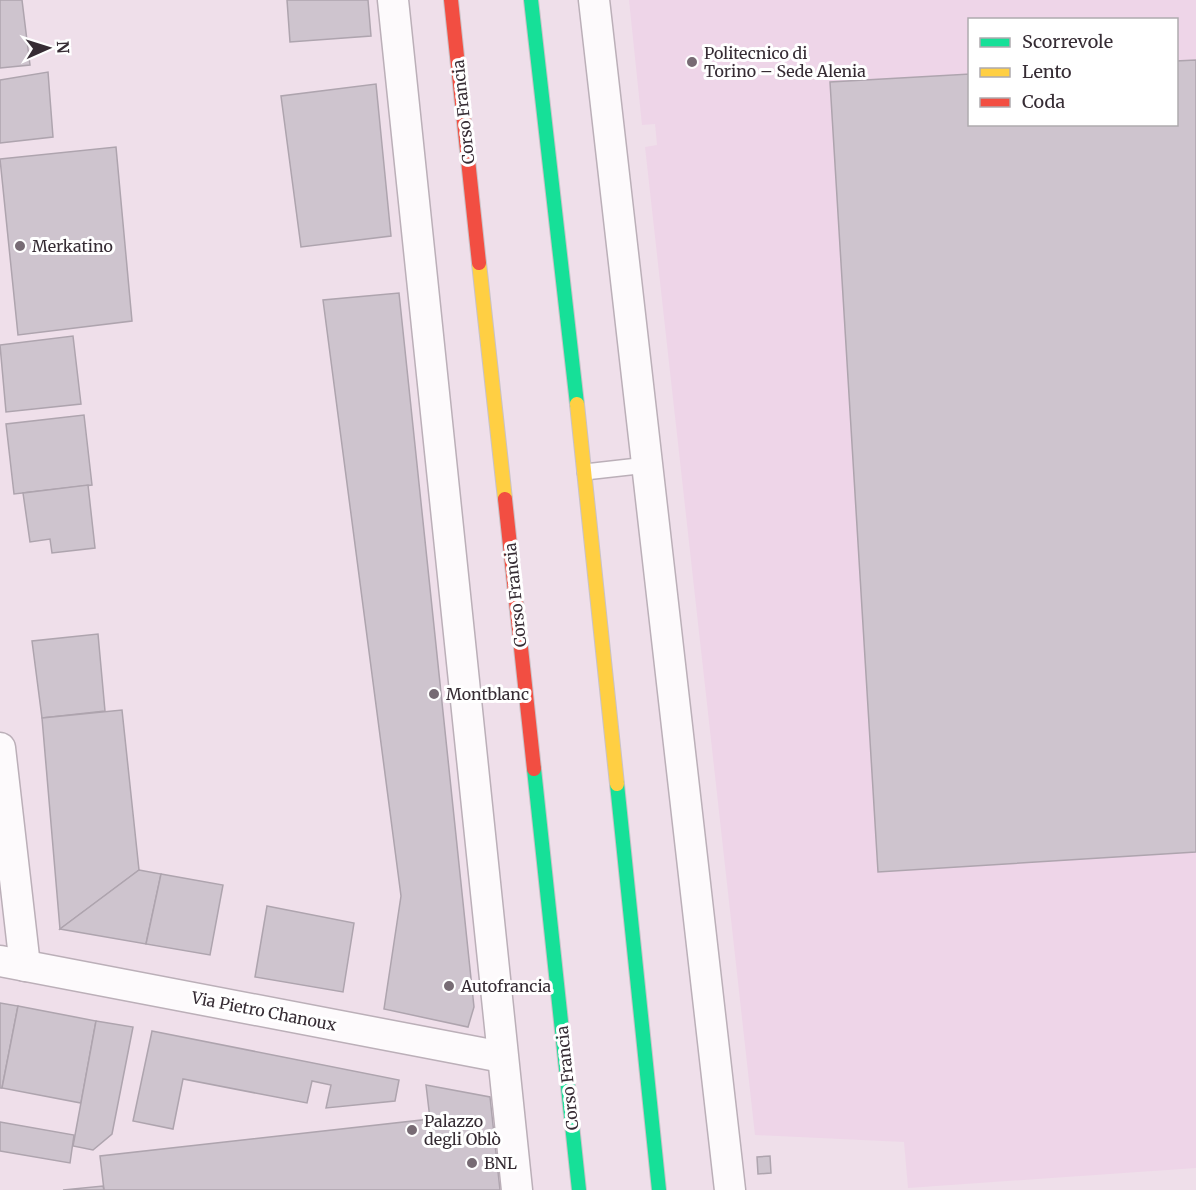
<svg xmlns="http://www.w3.org/2000/svg" width="1196" height="1190" viewBox="0 0 1196 1190" font-family="Merriweather,serif">
  <style>
    .built { fill: #eed5e8; fill-rule: evenodd }
    .building { fill: #cec4ce; stroke: #aea4ae; stroke-width: 1.5 }
    .lines { fill: none; stroke-linecap: round; stroke-linejoin: round }
    .lane-casing { stroke: #bbafb8; stroke-width: 18 }
    .street-casing { stroke: #bbafb8; stroke-width: 33 }
    .fast-casing { stroke: #c9c2c7; stroke-width: 16 }
    .slow-casing { stroke: #c9c2c7; stroke-width: 16 }
    .jam-casing { stroke: #c9c2c7; stroke-width: 16 }
    .lane { stroke: #fdfafc; stroke-width: 15 }
    .street { stroke: #fdfafc; stroke-width: 30 }
    .fast { stroke: #16e098; stroke-width: 14 }
    .slow { stroke: #ffcf43; stroke-width: 14 }
    .jam { stroke: #f24e42; stroke-width: 14 }
    .poi-dot { fill: #776b74; stroke: #fff; stroke-width: 2 }
    .labels { text-anchor: middle; stroke-width: 6; stroke-linejoin: round; paint-order: stroke }
    .poi-label { font-size: 16px; fill: #362c34; stroke: #fff; text-anchor: start }
    .street-label { font-size: 16px; fill: #362c34; stroke: #fff }
  </style>
  <rect width="100%" height="100%" fill="#efdfea"/>
  <path class="built" d="M 629,0 L 1196,0 L 1196,1168 L 908,1188 L 904,1142 L 755,1135 L 645,147 L 657,145 L 656,134 L 655,124 L 642,125 ZM 970,20 L 1176,20 L 1176,124 L 970,124 Z"/>
  <g class="building">
    <path d="M 0,0 L 22,0 L 30,65 L 0,68 Z"/>
    <path d="M 287,0 L 368,0 L 371,36 L 290,42 Z"/>
    <path d="M 1196,60 L 1196,852 L 878,872 L 830,82 L 970,74 L 970,124 L 1176,124 L 1176,61 Z"/>
    <path d="M 48,72 L 53,137 L 0,143 L 0,80 Z"/>
    <path d="M 376,84 L 391,236 L 301,247 L 281,96 Z"/>
    <path d="M 116,147 L 132,321 L 18,335 L 0,159 Z"/>
    <path d="M 399,293 L 474,1007 L 468,1027 L 384,1009 L 401,896 L 323,300 Z"/>
    <path d="M 73,336 L 81,404 L 6,412 L 0,345 Z"/>
    <path d="M 84,415 L 92,485 L 14,494 L 6,424 Z"/>
    <path d="M 88,485 L 95,548 L 52,553 L 50,539 L 30,542 L 23,493 Z"/>
    <path d="M 98,634 L 105,711 L 42,718 L 32,641 Z"/>
    <path d="M 122,710 L 139,870 L 60,929 L 42,718 Z"/>
    <path d="M 139,870 L 161,874 L 146,944 L 60,929 Z"/>
    <path d="M 161,874 L 223,885 L 210,955 L 146,944 Z"/>
    <path d="M 267,906 L 354,923 L 343,992 L 255,977 Z"/>
    <path d="M 0,1003 L 18,1006 L 2,1088 L 0,1088 Z"/>
    <path d="M 18,1006 L 96,1021 L 81,1103 L 2,1088 Z"/>
    <path d="M 96,1021 L 133,1027 L 112,1134 L 93,1150 L 73,1146 Z"/>
    <path d="M 152,1031 L 399,1080 L 395,1101 L 326,1108 L 331,1085 L 312,1081 L 307,1103 L 183,1079 L 173,1129 L 133,1121 Z"/>
    <path d="M 426,1085 L 490,1097 L 500,1190 L 104,1190 L 100,1156 L 430,1119 Z"/>
    <path d="M 0,1122 L 74,1135 L 70,1163 L 0,1151 Z"/>
    <path d="M 770,1156 L 771,1173 L 758,1174 L 757,1157 Z"/>
    <path d="M 103,1186 L 104,1190 L 63,1190 Z"/>
  </g>
  <g class="lines">
    <g class="lane-casing">
      <path id="lane" d="M 585,472 L 647,465"/>
    </g>
    <g class="street-casing">
      <g id="street">
        <path d="M 393,0 L 517,1190"/>
        <path d="M 594,0 L 730,1190"/>
        <path d="M 0,748 L 25,966"/>
        <path d="M 0,961 L 502,1057"/>
      </g>
    </g>
    <g class="fast-casing">
      <g id="fast">
        <path d="M 531,0 L 577,404"/>
        <path d="M 534,769 L 579,1190"/>
        <path d="M 617,784 L 659,1190"/>
      </g>
    </g>
    <g class="slow-casing">
      <g id="slow">
        <path d="M 479,263 L 505,499"/>
        <path d="M 577,404 L 617,784"/>
      </g>
    </g>
    <g class="jam-casing">
      <g id="jam">
        <path d="M 451,0 L 479,263"/>
        <path d="M 505,499 L 534,769"/>
      </g>
    </g>
    <use href="#lane" class="lane"/>
    <use href="#street" class="street"/>
    <use href="#fast" class="fast"/>
    <use href="#slow" class="slow"/>
    <use href="#jam" class="jam"/>
  </g>
  <g class="poi-dot">
    <circle cx="692" cy="62" r="6"/>
    <circle cx="20" cy="246" r="6"/>
    <circle cx="434" cy="694" r="6"/>
    <circle cx="449" cy="986" r="6"/>
    <circle cx="412" cy="1130" r="6"/>
    <circle cx="472" cy="1163" r="6"/>
  </g>
  <g class="labels">
    <g class="poi-label">
      <text x="704" y="59">Politecnico di<tspan x="704" dy="18">Torino – Sede Alenia</tspan></text>
      <text x="32" y="252">Merkatino</text>
      <text x="446" y="700">Montblanc</text>
      <text x="461" y="992">Autofrancia</text>
      <text x="424" y="1127">Palazzo<tspan x="424" dy="18">degli Oblò</tspan></text>
      <text x="484" y="1169">BNL</text>
    </g>
    <g class="street-label">
      <text transform="translate(463 112) rotate(-96)" y="6">Corso Francia</text>
      <text transform="translate(515 595) rotate(-96)" y="6">Corso Francia</text>
      <text transform="translate(264 1011) rotate(11)" y="6">Via Pietro Chanoux</text>
      <text transform="translate(567 1078) rotate(-96)" y="6">Corso Francia</text>
    </g>
  </g>
  <rect x="968" y="18" width="210" height="108" fill="#ffffff" stroke="#afabae" stroke-width="1.5"/>
  <rect x="980" y="38" width="30" height="9" fill="#16e098" stroke="#afabae" stroke-width="1.5"/>
  <text x="1022" y="48" font-size="18" fill="#362c34">Scorrevole</text>
  <rect x="980" y="68" width="30" height="9" fill="#ffcf43" stroke="#afabae" stroke-width="1.5"/>
  <text x="1022" y="78" font-size="18" fill="#362c34">Lento</text>
  <rect x="980" y="98" width="30" height="9" fill="#f24e42" stroke="#afabae" stroke-width="1.5"/>
  <text x="1022" y="108" font-size="18" fill="#362c34">Coda</text>
  <g transform="translate(48 48) rotate(87)" stroke="#ffffff" stroke-width="4.5" paint-order="stroke">
  <path d="M0-4.5L10 22L0 15L-10 22Z" fill="#362c34"/>
  <text y="-9" font-size="16" font-weight="bold" text-anchor="middle" fill="#362c34">N</text>
  </g>
</svg>
